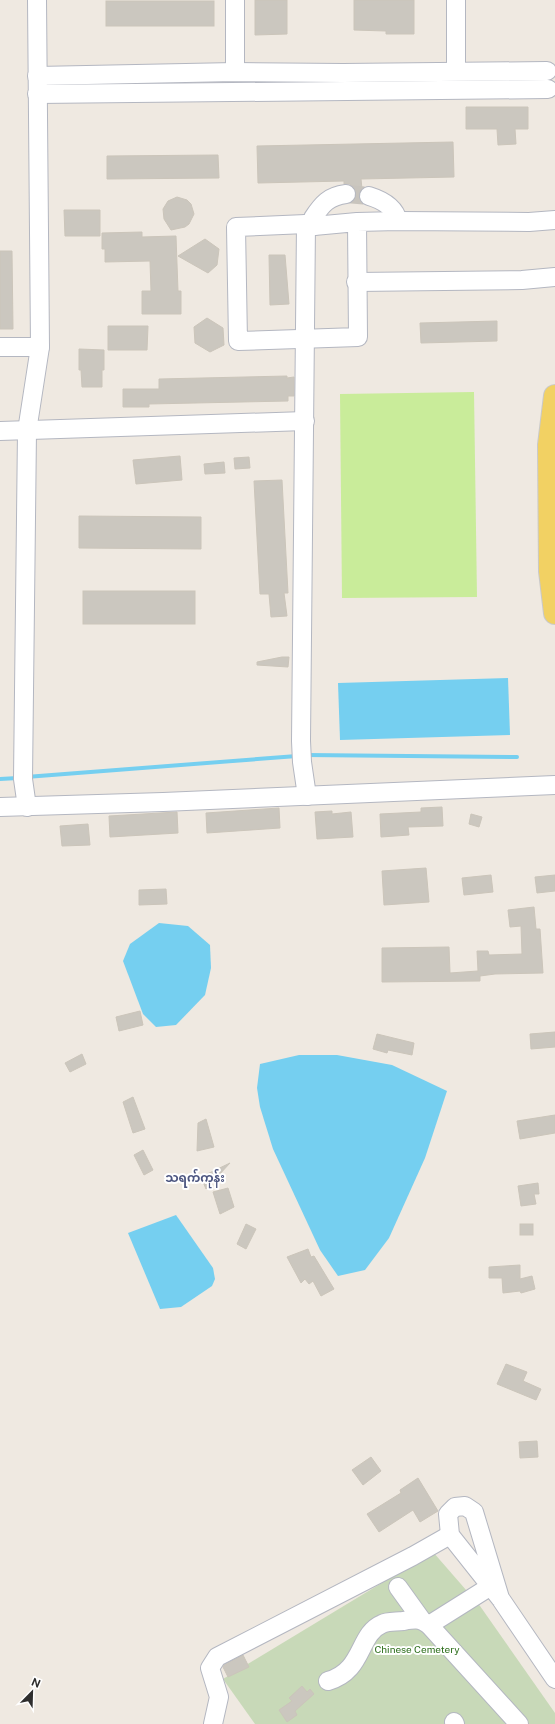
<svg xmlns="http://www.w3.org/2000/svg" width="555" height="1724" viewBox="0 0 555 1724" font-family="'Public Sans','Noto Sans Myanmar',sans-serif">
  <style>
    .cemetery { fill: #c8d9b8 }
    .pitch { fill: #c9ec9a }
    .water { fill: #75cff0 }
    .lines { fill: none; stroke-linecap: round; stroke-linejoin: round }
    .stream { stroke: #75cff0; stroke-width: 4 }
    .building { fill: #cbc7bf; stroke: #cbc5ba }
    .minor-tunnel { stroke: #c8c4bd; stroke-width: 18; stroke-dasharray: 18 9; stroke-linecap: butt }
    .minor-casing { stroke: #b4b7c1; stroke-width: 20 }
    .major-casing { stroke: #c9c9c9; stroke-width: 24 }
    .minor { stroke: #fff; stroke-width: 18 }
    .major { stroke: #f2d163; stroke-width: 22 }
    .labels { text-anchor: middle; stroke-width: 4; stroke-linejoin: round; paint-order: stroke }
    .park-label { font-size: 10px; fill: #2c6e1b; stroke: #fff }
    .quarter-label { font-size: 12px; font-weight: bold; fill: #4d5680; stroke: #fff }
  </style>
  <rect width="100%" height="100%" fill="#efe9e1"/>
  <path class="cemetery" d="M 433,1552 L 480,1606 L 555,1713 L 555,1724 L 255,1724 L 223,1679 Z"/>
  <path class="pitch" d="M 474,392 L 477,597 L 342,598 L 340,394 Z"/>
  <g class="water">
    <path d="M 508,678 L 510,735 L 340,740 L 338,683 Z"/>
    <path d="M 159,923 L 188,926 L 210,945 L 211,968 L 205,995 L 176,1025 L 156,1027 L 143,1014 L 123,961 L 130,944 Z"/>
    <path d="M 299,1055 L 337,1055 L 392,1065 L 447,1091 L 425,1158 L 389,1238 L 365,1270 L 338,1276 L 320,1250 L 273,1149 L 260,1107 L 257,1088 L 260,1064 Z"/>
    <path d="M 176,1215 L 213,1268 L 215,1279 L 212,1286 L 181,1307 L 160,1309 L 128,1233 Z"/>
  </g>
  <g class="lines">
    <g class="stream">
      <path d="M 306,755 L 517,757"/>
      <path d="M 26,777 L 297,756"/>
      <path d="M 0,779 L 18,778"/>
    </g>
  </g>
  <g class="building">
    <path d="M 255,0 L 287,0 L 287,34 L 255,35 Z"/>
    <path d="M 354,0 L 414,0 L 414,34 L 386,34 L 386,31 L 354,30 Z"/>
    <rect x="106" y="1" width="108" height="25"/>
    <path d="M 466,107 L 528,107 L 528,129 L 515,129 L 516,144 L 498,145 L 497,129 L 466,129 Z"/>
    <path d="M 453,142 L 454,177 L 361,179 L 362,189 L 359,193 L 356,193 L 354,188 L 350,184 L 344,184 L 344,181 L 258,183 L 257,146 Z"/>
    <path d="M 218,155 L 219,178 L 107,179 L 107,156 Z"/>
    <path d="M 177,197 L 187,200 L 191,204 L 194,214 L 189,224 L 185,227 L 171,230 L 164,219 L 163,209 L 168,201 Z"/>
    <path d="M 64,210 L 100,210 L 100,236 L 65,236 Z"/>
    <path d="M 142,232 L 142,237 L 176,236 L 178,291 L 181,291 L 181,314 L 142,314 L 142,291 L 151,291 L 150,261 L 105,262 L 105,249 L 102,249 L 102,233 Z"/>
    <path d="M 205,239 L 219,249 L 217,265 L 208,273 L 178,256 Z"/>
    <path d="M 0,251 L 12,251 L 13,329 L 0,329 Z"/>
    <path d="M 269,255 L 285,255 L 289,304 L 270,305 Z"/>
    <path d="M 207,318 L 223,328 L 224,345 L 210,352 L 195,343 L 194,327 Z"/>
    <path d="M 497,321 L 497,341 L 421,343 L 420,323 Z"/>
    <path d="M 108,326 L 148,326 L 147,350 L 108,350 Z"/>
    <path d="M 79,349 L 104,350 L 104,370 L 102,370 L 102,387 L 82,387 L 81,370 L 79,370 Z"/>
    <path d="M 287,376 L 287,378 L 294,377 L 294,396 L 288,396 L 288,401 L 149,404 L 149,407 L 123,407 L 123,389 L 159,389 L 159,379 Z"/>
    <path d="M 180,456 L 182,480 L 136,484 L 133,460 Z"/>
    <path d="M 249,457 L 250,468 L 235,469 L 234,458 Z"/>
    <path d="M 224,462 L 225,473 L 205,474 L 204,464 Z"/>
    <path d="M 282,480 L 288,593 L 284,593 L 287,616 L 271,617 L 269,594 L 260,594 L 254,481 Z"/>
    <path d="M 79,516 L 201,517 L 201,549 L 79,548 Z"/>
    <rect x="83" y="591" width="112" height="33"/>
    <path d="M 282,657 L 289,657 L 288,667 L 257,665 L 257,662 Z"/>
    <path d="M 442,807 L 443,826 L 408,827 L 409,835 L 381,837 L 380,814 L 421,812 L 421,808 Z"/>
    <path d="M 279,808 L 280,828 L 207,833 L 206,813 Z"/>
    <path d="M 332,811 L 332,814 L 351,812 L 353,837 L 317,839 L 315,812 Z"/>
    <path d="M 177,812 L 178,833 L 110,837 L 109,816 Z"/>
    <path d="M 471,814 L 482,817 L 479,827 L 469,824 Z"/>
    <path d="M 88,824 L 90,845 L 62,846 L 60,826 Z"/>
    <path d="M 426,868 L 429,902 L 384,905 L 382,871 Z"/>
    <path d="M 491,875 L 493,892 L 464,895 L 462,878 Z"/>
    <path d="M 555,875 L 555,891 L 537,893 L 535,877 Z"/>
    <path d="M 166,889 L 167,904 L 139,905 L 139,890 Z"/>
    <path d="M 534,907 L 536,929 L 540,929 L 543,973 L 495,974 L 480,976 L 480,981 L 382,982 L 382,948 L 449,947 L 450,973 L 478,971 L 477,951 L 488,951 L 489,955 L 522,954 L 521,926 L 510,927 L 508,910 Z"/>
    <path d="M 140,1011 L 143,1025 L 119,1031 L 116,1017 Z"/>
    <path d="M 555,1032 L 555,1047 L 531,1049 L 530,1034 Z"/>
    <path d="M 377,1034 L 414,1043 L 412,1055 L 388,1050 L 387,1053 L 373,1049 Z"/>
    <path d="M 82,1054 L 86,1064 L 70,1072 L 65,1063 Z"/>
    <path d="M 133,1097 L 145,1129 L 133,1133 L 123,1102 Z"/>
    <path d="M 555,1115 L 555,1133 L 520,1139 L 517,1121 Z"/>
    <path d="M 206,1119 L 214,1147 L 197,1151 L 198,1123 Z"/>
    <path d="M 143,1150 L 153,1170 L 144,1175 L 134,1155 Z"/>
    <path d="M 230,1163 L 206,1189 L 201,1177 Z"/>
    <path d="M 538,1183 L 539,1194 L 534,1194 L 536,1204 L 521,1206 L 518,1186 Z"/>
    <path d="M 228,1188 L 234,1207 L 220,1214 L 213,1192 Z"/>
    <path d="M 246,1224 L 256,1229 L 246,1249 L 237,1244 Z"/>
    <rect x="520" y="1224" width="13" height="11"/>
    <path d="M 308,1249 L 311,1257 L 314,1256 L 334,1289 L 321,1296 L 313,1281 L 309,1284 L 305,1279 L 301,1283 L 287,1257 Z"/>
    <path d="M 520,1265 L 520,1279 L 532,1276 L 535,1289 L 521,1293 L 520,1291 L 503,1293 L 502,1278 L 489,1278 L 489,1267 Z"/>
    <path d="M 506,1364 L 527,1372 L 523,1381 L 541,1389 L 536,1400 L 497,1384 Z"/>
    <path d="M 537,1441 L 538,1457 L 520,1458 L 519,1442 Z"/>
    <path d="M 371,1457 L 381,1471 L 363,1485 L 352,1470 Z"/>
    <path d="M 418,1478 L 438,1511 L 420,1522 L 413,1510 L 379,1532 L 367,1514 L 401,1493 L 400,1490 Z"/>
    <path d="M 243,1655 L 249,1667 L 228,1677 L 223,1667 L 224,1665 Z"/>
    <path d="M 302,1686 L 307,1692 L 310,1689 L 314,1694 L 295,1711 L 297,1715 L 287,1722 L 279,1710 L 292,1701 L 289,1698 Z"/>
  </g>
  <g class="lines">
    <path class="minor-tunnel" d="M 346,194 L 369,196"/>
    <g class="minor-casing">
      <g id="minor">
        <path d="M 456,0 L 456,71"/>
        <path d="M 235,72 L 235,0"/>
        <path d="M 37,76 L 235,72 L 343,73 L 547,71"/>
        <path d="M 37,94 L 548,89"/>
        <path d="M 369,196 C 382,200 395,207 398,221"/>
        <path d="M 357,222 L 358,337 L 238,341 L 236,227 L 306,224 L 314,226 L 357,222 L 398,221 L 529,222 L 555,220"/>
        <path d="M 306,224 L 301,741 L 302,762 L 307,796"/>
        <path d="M 314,226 L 313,218 C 322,204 329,196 346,194"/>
        <path d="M 356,282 L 522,280 L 555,277"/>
        <path d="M 0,347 L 40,347"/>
        <path d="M 0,431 L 305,421"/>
        <path d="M 0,807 L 163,802 L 555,785"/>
        <path d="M 27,807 L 23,779 L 27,431 L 40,347 L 37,0"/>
        <path d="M 398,1587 L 421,1619"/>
        <path d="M 500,1598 L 474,1512 L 465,1506 L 455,1507 L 448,1514 L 450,1535 L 500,1598 L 555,1679"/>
        <path d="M 429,1625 L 491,1586"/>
        <path d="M 328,1681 C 364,1671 358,1634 382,1624 C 388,1621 396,1622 403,1621 C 415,1619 419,1618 429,1625 L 519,1724"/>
        <path d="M 454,1722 L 455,1724"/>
        <path d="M 213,1724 L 219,1697 L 210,1668 L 217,1657 L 413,1556 L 450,1535"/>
      </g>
    </g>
    <g class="major-casing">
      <path id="major" d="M 555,396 L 549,445 L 550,571 L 555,613"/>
    </g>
    <use href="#minor" class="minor"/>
    <use href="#major" class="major"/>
  </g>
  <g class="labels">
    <g class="park-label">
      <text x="417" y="1653">Chinese Cemetery</text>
    </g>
    <g class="quarter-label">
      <text x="195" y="1182">သရက်ကုန်း</text>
    </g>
  </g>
  <g transform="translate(32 1692) rotate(23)" stroke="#ffffff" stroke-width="3" paint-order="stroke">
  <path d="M0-3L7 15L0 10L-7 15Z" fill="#2e2e2e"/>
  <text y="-6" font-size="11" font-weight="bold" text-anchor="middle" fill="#2e2e2e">N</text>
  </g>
</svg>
